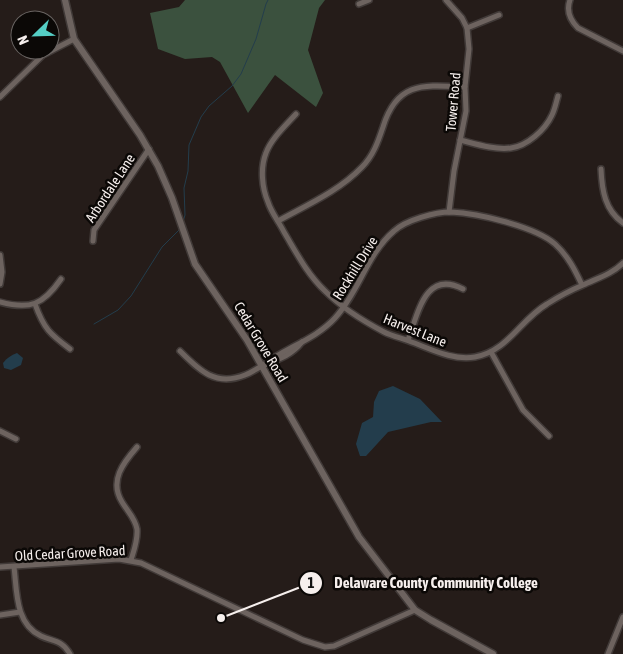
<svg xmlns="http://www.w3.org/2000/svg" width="623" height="654" viewBox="0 0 623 654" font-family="'Asap Condensed',sans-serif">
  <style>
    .forest { fill: #3b513e }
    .water { fill: #233d4c }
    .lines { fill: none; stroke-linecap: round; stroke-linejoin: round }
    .stream { stroke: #233d4c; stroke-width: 1 }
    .minor-casing { stroke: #413a38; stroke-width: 8 }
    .tertiary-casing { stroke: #413a38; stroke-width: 9 }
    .minor { stroke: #6d635f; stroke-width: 5 }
    .tertiary { stroke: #6d635f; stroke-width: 6 }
    .labels { text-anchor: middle; stroke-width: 5; stroke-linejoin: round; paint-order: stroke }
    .street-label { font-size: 14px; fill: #f6efed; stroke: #0b0806 }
    .leader { fill: none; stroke: #f6efed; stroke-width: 2 }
    .callout-dot { fill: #f6efed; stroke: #0b0806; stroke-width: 2 }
    .mark-label { font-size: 15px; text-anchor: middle; font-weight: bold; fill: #111 }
    .callout-label { font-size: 15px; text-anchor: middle; font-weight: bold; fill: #f6efed; stroke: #0b0806; stroke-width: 5; stroke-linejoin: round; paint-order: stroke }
  </style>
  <rect width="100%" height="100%" fill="#251c19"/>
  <path class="forest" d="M 185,0 L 325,0 L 319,8 L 308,50 L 323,93 L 316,107 L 275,75 L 248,113 L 220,62 L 212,57 L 185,59 L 158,49 L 150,13 L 179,7 Z"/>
  <g class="water">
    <path d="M 17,353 L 23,358 L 21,365 L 11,370 L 4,368 L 3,363 C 7,358 11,355 17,353 Z"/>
    <path d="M 393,386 L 420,399 L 442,422 L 431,422 L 388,432 L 366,456 L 360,456 L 356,444 L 362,423 L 373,417 L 374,402 L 379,391 Z"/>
  </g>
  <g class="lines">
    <g class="stream">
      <path d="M 183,222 L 185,215 L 184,188 L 188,171 L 189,145 L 201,117 L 209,106 L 232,86 L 241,74 L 256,39 L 266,4 L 268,0"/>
      <path d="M 94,324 L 118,310 L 131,296 L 162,247 L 179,230"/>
    </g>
    <g class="minor-casing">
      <g id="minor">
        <path d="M 446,0 L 462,18 L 467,28 L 469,49 L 465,87 L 466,111 L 454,171 L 449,212"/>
        <path d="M 570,0 C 566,11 570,20 578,28 L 623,51"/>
        <path d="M 359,4 L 369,0"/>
        <path d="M 467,28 L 499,15"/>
        <path d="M 0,97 L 43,55 L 74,39"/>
        <path d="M 296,114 C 285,126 271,139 266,153 C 260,168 262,188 268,202 C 271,212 279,222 284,232 C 296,252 307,274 325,291 C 340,306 365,322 384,332 C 392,336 401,338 409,341 C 429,348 452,361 475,357 C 508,351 520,320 547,304 C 558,297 571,290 583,285 C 598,278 612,274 623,263"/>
        <path d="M 460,140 C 476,144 494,150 511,148 C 527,146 545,130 552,115 C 555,109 556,103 558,96"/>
        <path d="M 601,169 C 602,191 605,210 623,223"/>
        <path d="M 278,221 C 307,205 339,191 362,167 C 373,156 378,142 383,127 C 397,81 424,85 465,87"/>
        <path d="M 93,241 L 94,230 L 149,149"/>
        <path d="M 0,255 L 2,272 L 0,284"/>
        <path d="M 0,302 C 30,310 43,305 61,279"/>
        <path d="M 35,304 C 44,329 50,334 70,349"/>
        <path d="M 408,340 C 418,314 425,269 463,289"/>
        <path d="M 180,351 C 199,370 215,387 245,375 C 251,373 256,369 262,366 C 277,360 291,356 302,342"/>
        <path d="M 491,352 L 523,410 L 549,436"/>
        <path d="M 262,366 C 284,348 315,340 335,318 C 359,292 367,254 394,231 C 406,220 435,212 451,212 C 478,213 536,227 555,244 C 568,256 575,270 582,285"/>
        <path d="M 0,431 L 16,439"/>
        <path d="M 131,560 C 134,550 138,540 137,529 C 135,518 128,512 122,502 C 109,481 123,463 137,447"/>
        <path d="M 0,567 L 119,559 L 141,563 L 303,640 L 325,647 L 334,646 L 415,610"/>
        <path d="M 14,567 C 17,591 15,624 41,636 C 54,642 62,640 70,654"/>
        <path d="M 0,615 L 20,612"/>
        <path d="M 608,654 L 623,617"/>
      </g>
    </g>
    <g class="tertiary-casing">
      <path id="tertiary" d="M 65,0 L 74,39 L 140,135 L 158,166 L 172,198 L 195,264 L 247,340 L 359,537 L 415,610 L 431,620 L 493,654"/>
    </g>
    <use href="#minor" class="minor"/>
    <use href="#tertiary" class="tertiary"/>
  </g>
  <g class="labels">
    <g class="street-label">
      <text transform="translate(453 102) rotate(-85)" y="5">Tower Road</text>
      <text transform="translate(110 188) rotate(-57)" y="5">Arbordale Lane</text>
      <text transform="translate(355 268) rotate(-58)" y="5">Rockhill Drive</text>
      <text transform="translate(415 330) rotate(22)" y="5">Harvest Lane</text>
      <text transform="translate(261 342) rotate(59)" y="5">Cedar Grove Road</text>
      <text transform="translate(70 553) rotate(-3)" y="5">Old Cedar Grove Road</text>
    </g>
  </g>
  <path class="leader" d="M221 618L311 583"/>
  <g class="callout-dot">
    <circle cx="221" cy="618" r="5"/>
    <circle cx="311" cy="583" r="12"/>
  </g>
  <g class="mark-label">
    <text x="311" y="588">1</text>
  </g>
  <g class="callout-label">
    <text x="436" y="588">Delaware County Community College</text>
  </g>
  <g transform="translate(35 35) rotate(247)"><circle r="24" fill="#0b0806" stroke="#696462"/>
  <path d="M0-4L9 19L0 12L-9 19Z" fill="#55cec5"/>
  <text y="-8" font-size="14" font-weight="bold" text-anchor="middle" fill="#f6efed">N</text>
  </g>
</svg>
